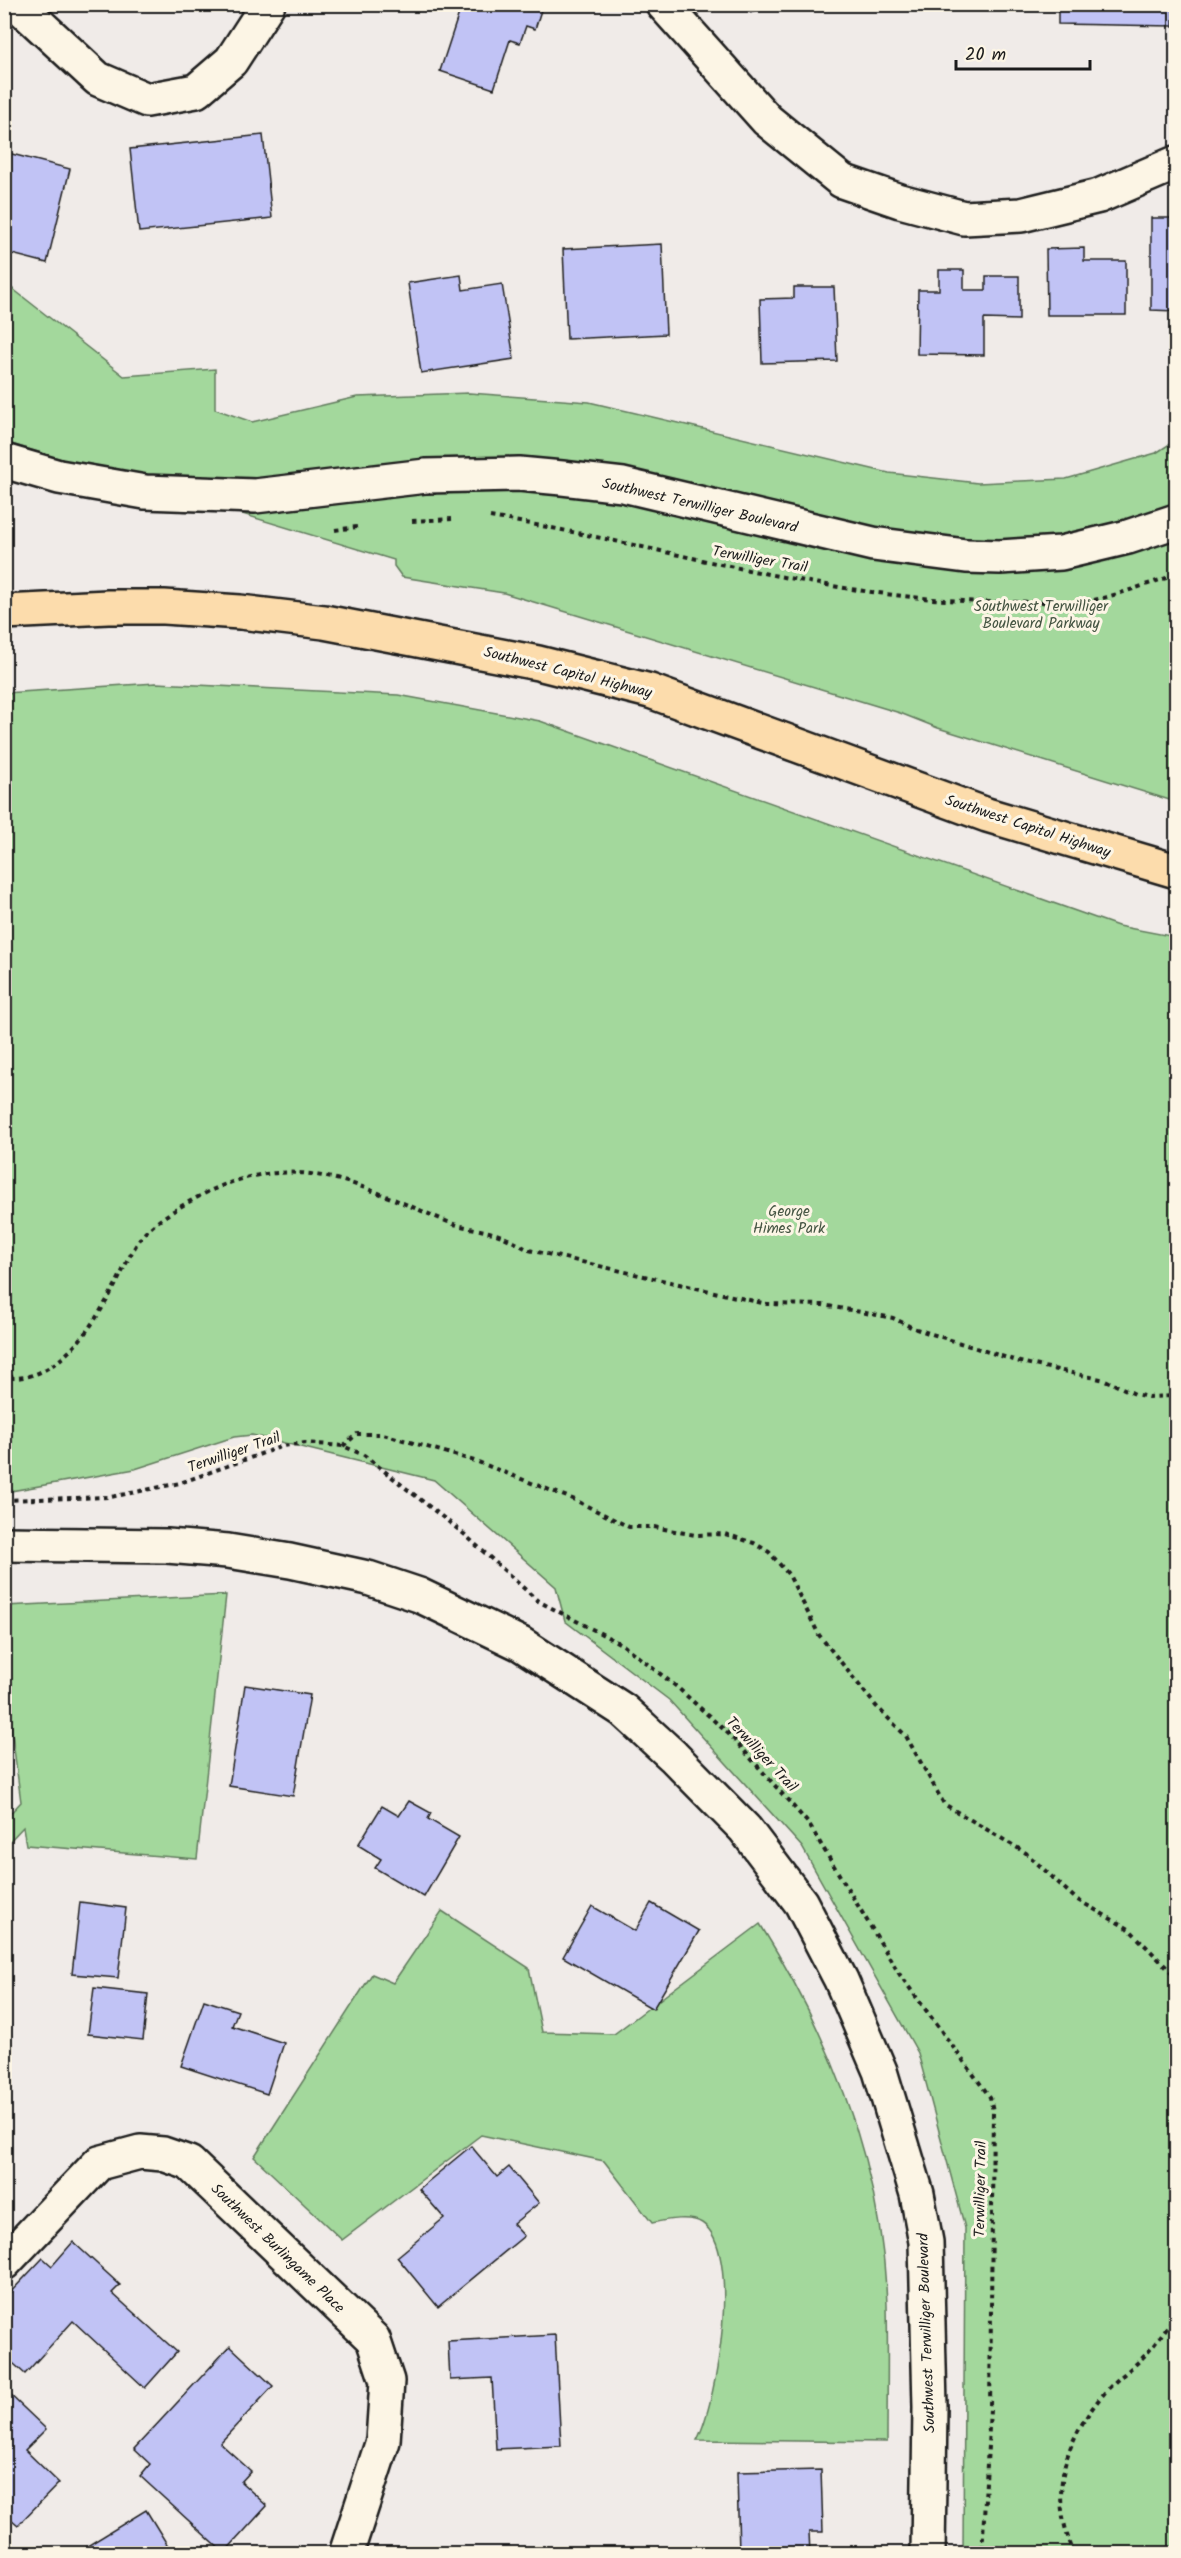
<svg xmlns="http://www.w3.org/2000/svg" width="1181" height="2558" viewBox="0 0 1181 2558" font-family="Kalam,sans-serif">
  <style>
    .green { fill: #a3d89c; stroke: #607a5c; stroke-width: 1.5 }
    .building { fill: #c1c3f5; stroke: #1c1c1c; stroke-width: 1.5 }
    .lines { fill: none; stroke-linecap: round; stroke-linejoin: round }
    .minor-casing { stroke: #1c1c1c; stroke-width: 38 }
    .secondary-casing { stroke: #1c1c1c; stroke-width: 38 }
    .primary-casing { stroke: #1c1c1c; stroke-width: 38 }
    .path { stroke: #1c1c1c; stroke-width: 4; stroke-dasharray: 4.5 4.5; stroke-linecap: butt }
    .minor { stroke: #fcf5e5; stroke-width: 33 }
    .secondary { stroke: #fcf5e5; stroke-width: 33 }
    .primary { stroke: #fcdcac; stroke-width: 33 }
    .labels { text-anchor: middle; stroke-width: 6; stroke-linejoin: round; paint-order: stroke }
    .street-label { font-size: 15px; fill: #1c1c1c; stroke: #fcf5e5 }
    .park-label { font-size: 15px; fill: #445442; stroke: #fcf5e5 }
  </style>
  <rect width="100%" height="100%" fill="#f0ebe8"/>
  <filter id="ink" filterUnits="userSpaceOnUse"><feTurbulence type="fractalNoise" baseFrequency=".0167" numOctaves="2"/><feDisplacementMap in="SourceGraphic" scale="12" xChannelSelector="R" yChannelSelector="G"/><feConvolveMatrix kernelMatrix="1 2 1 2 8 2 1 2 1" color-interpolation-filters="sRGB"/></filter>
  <g filter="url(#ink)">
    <g class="green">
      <path d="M 4,282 L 124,376 L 215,369 L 215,409 L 252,422 L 357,397 L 469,393 L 589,402 L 889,473 L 978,483 L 1066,479 L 1156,453 L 1176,440 L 1176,802 L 938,728 L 900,713 L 504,593 L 402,577 L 394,566 L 394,560 L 5,442 Z"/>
      <path d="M 156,683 L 398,695 L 540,721 L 1118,926 L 1176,937 L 1176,2553 L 963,2553 L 965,2228 L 918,2053 L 802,1847 L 669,1700 L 565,1621 L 556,1587 L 434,1480 L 252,1435 L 234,1437 L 135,1469 L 5,1492 L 5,693 Z"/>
      <path d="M 226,1595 L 197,1859 L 26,1845 L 23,1827 L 5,1846 L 5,1819 L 21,1802 L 5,1681 L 5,1606 Z"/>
      <path d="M 442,1911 L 529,1968 L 542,2032 L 614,2034 L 760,1924 C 832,2039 882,2168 887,2305 C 888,2351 887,2397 887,2442 L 697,2440 C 717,2402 743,2250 702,2223 C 690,2215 666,2220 652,2223 L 604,2161 L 481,2135 L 342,2240 L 254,2157 L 372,1974 L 393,1983 Z"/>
    </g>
    <g class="building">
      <path d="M 462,4 L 543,4 L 535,29 L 526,26 L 520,43 L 510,40 L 494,89 L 440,71 Z"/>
      <path d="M 744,4 L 761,4 L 751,13 Z"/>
      <path d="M 1058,4 L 1173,4 L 1173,26 L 1058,24 Z"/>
      <path d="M 263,135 L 272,218 L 139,232 L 130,149 Z"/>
      <path d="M 4,152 L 70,169 L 47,263 L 4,252 Z"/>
      <path d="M 1151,218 L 1176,218 L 1176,311 L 1151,310 Z"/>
      <path d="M 662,244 L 666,334 L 567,339 L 563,249 Z"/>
      <path d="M 1084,248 L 1084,261 L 1126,261 L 1126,315 L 1047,315 L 1046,249 Z"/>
      <path d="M 939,270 L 964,270 L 964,290 L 986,290 L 986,276 L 1019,276 L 1019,320 L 984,319 L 984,355 L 917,354 L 918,290 L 939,290 Z"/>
      <path d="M 461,275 L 463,290 L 502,284 L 514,359 L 421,373 L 408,283 Z"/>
      <path d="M 794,287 L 834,287 L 837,361 L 762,363 L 760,299 L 794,298 Z"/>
      <path d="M 245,1685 L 310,1695 L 293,1796 L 229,1786 Z"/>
      <path d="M 409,1801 L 431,1813 L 428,1819 L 459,1837 L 424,1897 L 375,1868 L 381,1859 L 358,1845 L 382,1806 L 399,1816 Z"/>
      <path d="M 80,1902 L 126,1908 L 118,1978 L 72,1974 Z"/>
      <path d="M 651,1903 L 699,1931 L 653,2009 L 563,1957 L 592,1906 L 635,1931 Z"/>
      <path d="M 94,1988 L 148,1994 L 143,2040 L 88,2034 Z"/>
      <path d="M 204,2000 L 238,2011 L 232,2026 L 284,2043 L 267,2094 L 181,2066 Z"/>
      <path d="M 471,2146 L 497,2177 L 509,2167 L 539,2203 L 513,2224 L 524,2236 L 438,2307 L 397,2257 L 444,2218 L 419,2189 Z"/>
      <path d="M 73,2242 L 120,2285 L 112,2293 L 177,2352 L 145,2388 L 73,2321 L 25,2374 L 4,2355 L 4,2299 L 43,2258 L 52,2266 Z"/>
      <path d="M 555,2335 L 561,2446 L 496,2449 L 492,2378 L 450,2380 L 448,2341 Z"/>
      <path d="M 230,2346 L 273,2386 L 220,2443 L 251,2471 L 241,2482 L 267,2506 L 224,2553 L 140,2476 L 150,2464 L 134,2449 Z"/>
      <path d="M 4,2389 L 46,2429 L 25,2450 L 59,2483 L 18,2525 L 4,2513 Z"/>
      <path d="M 821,2470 L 823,2532 L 809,2532 L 810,2554 L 739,2554 L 737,2472 Z"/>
      <path d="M 146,2510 L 173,2554 L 87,2554 L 84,2548 Z"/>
    </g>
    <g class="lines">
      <g class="minor-casing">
        <g id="minor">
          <path d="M 17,4 L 98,79 L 147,100 L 196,91 L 231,61 L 268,4"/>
          <path d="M 663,4 L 767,120 L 842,181 L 900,201 L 964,218 L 1021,215 L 1099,196 L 1176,163"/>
          <path d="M 4,2263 L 99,2163 L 140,2152 L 163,2154 L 189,2163 L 373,2339 L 387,2381 L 383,2441 L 346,2554"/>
        </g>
      </g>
      <g class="secondary-casing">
        <g id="secondary">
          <path d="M 4,461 L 59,477 L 145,492 L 255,496 L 426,476 L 519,474 L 562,478 L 623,485 L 873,544 L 966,556 L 1000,557 L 1061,553 L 1128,537 L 1176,521"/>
          <path d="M 4,1544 L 167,1546 L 228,1551 L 290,1561 L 368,1578 L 419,1595 L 521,1644 L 623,1710 L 673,1756 L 745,1829 L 801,1903 L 841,1980 L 880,2071 L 917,2194 L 926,2242 L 930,2407 L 928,2554"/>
        </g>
      </g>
      <g class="primary-casing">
        <path id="primary" d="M 4,612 L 108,607 L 164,607 L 240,612 L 324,622 L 538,663 L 650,691 L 987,815 L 1176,871"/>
      </g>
      <g class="path">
        <path d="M 490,517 C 662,544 841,605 1017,602 C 1041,601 1070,605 1094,600 C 1122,594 1149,583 1176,575"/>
        <path d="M 412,521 L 452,519"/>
        <path d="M 335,530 L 357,527"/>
        <path d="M 4,1370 L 13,1378 C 62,1378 95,1322 116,1284 C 125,1267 132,1248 145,1233 C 160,1218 179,1207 198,1197 C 293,1146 358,1185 448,1222 C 464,1228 480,1229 496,1234 C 508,1238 519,1245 529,1250 L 767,1304 L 823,1305 L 893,1318 L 913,1328 L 1020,1362 L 1105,1380 L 1135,1394 L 1148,1397 L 1176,1396"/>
        <path d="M 343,1446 L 357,1434 L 383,1434 L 478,1462 L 575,1500 L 629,1527 L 654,1527 L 695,1535 L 725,1534 L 754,1543 L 769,1552 L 789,1575 L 819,1635 L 876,1706 L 906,1736 L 944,1804 L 1026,1853 L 1076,1899 L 1129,1929 L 1176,1977"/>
        <path d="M 4,1500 L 111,1497 L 180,1483 L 283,1446 L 305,1443 L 343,1446 L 364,1455 L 464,1534 L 538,1601 L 623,1645 L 677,1687 L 731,1736 L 808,1823 L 900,1975 L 990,2097 L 993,2111 L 990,2409 L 982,2554"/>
        <path d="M 1075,2554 C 1046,2493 1065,2437 1108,2389 C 1121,2375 1137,2365 1149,2351 C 1159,2339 1168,2326 1176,2314"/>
      </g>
      <use href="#minor" class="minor"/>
      <use href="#secondary" class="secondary"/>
      <use href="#primary" class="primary"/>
    </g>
  </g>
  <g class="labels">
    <g class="street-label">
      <text transform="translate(700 505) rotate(13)" y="5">Southwest Terwilliger Boulevard</text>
      <text transform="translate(760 559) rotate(10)" y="5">Terwilliger Trail</text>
      <text transform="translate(568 672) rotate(14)" y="5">Southwest Capitol Highway</text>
      <text transform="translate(1028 826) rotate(18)" y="5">Southwest Capitol Highway</text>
      <text transform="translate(234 1452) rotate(-19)" y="5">Terwilliger Trail</text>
      <text transform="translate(762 1754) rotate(47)" y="5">Terwilliger Trail</text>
      <text transform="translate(980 2189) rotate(-89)" y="5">Terwilliger Trail</text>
      <text transform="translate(278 2248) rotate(44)" y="5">Southwest Burlingame Place</text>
      <text transform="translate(926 2333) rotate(-92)" y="5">Southwest Terwilliger Boulevard</text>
    </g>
    <g class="park-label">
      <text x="1041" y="611">Southwest Terwilliger<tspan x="1041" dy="17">Boulevard Parkway</tspan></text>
      <text x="789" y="1216">George<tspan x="789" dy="17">Himes Park</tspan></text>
    </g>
  </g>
  <rect width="1181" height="2558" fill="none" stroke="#fcf5e5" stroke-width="24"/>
  <rect x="12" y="12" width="1157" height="2534" fill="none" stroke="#1c1c1c" stroke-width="2" filter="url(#ink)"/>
  <path d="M956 60v9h134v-9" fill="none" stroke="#1c1c1c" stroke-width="3"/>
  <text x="965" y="60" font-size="18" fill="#1c1c1c" stroke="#fcf5e5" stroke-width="4.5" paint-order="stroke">20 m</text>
</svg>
